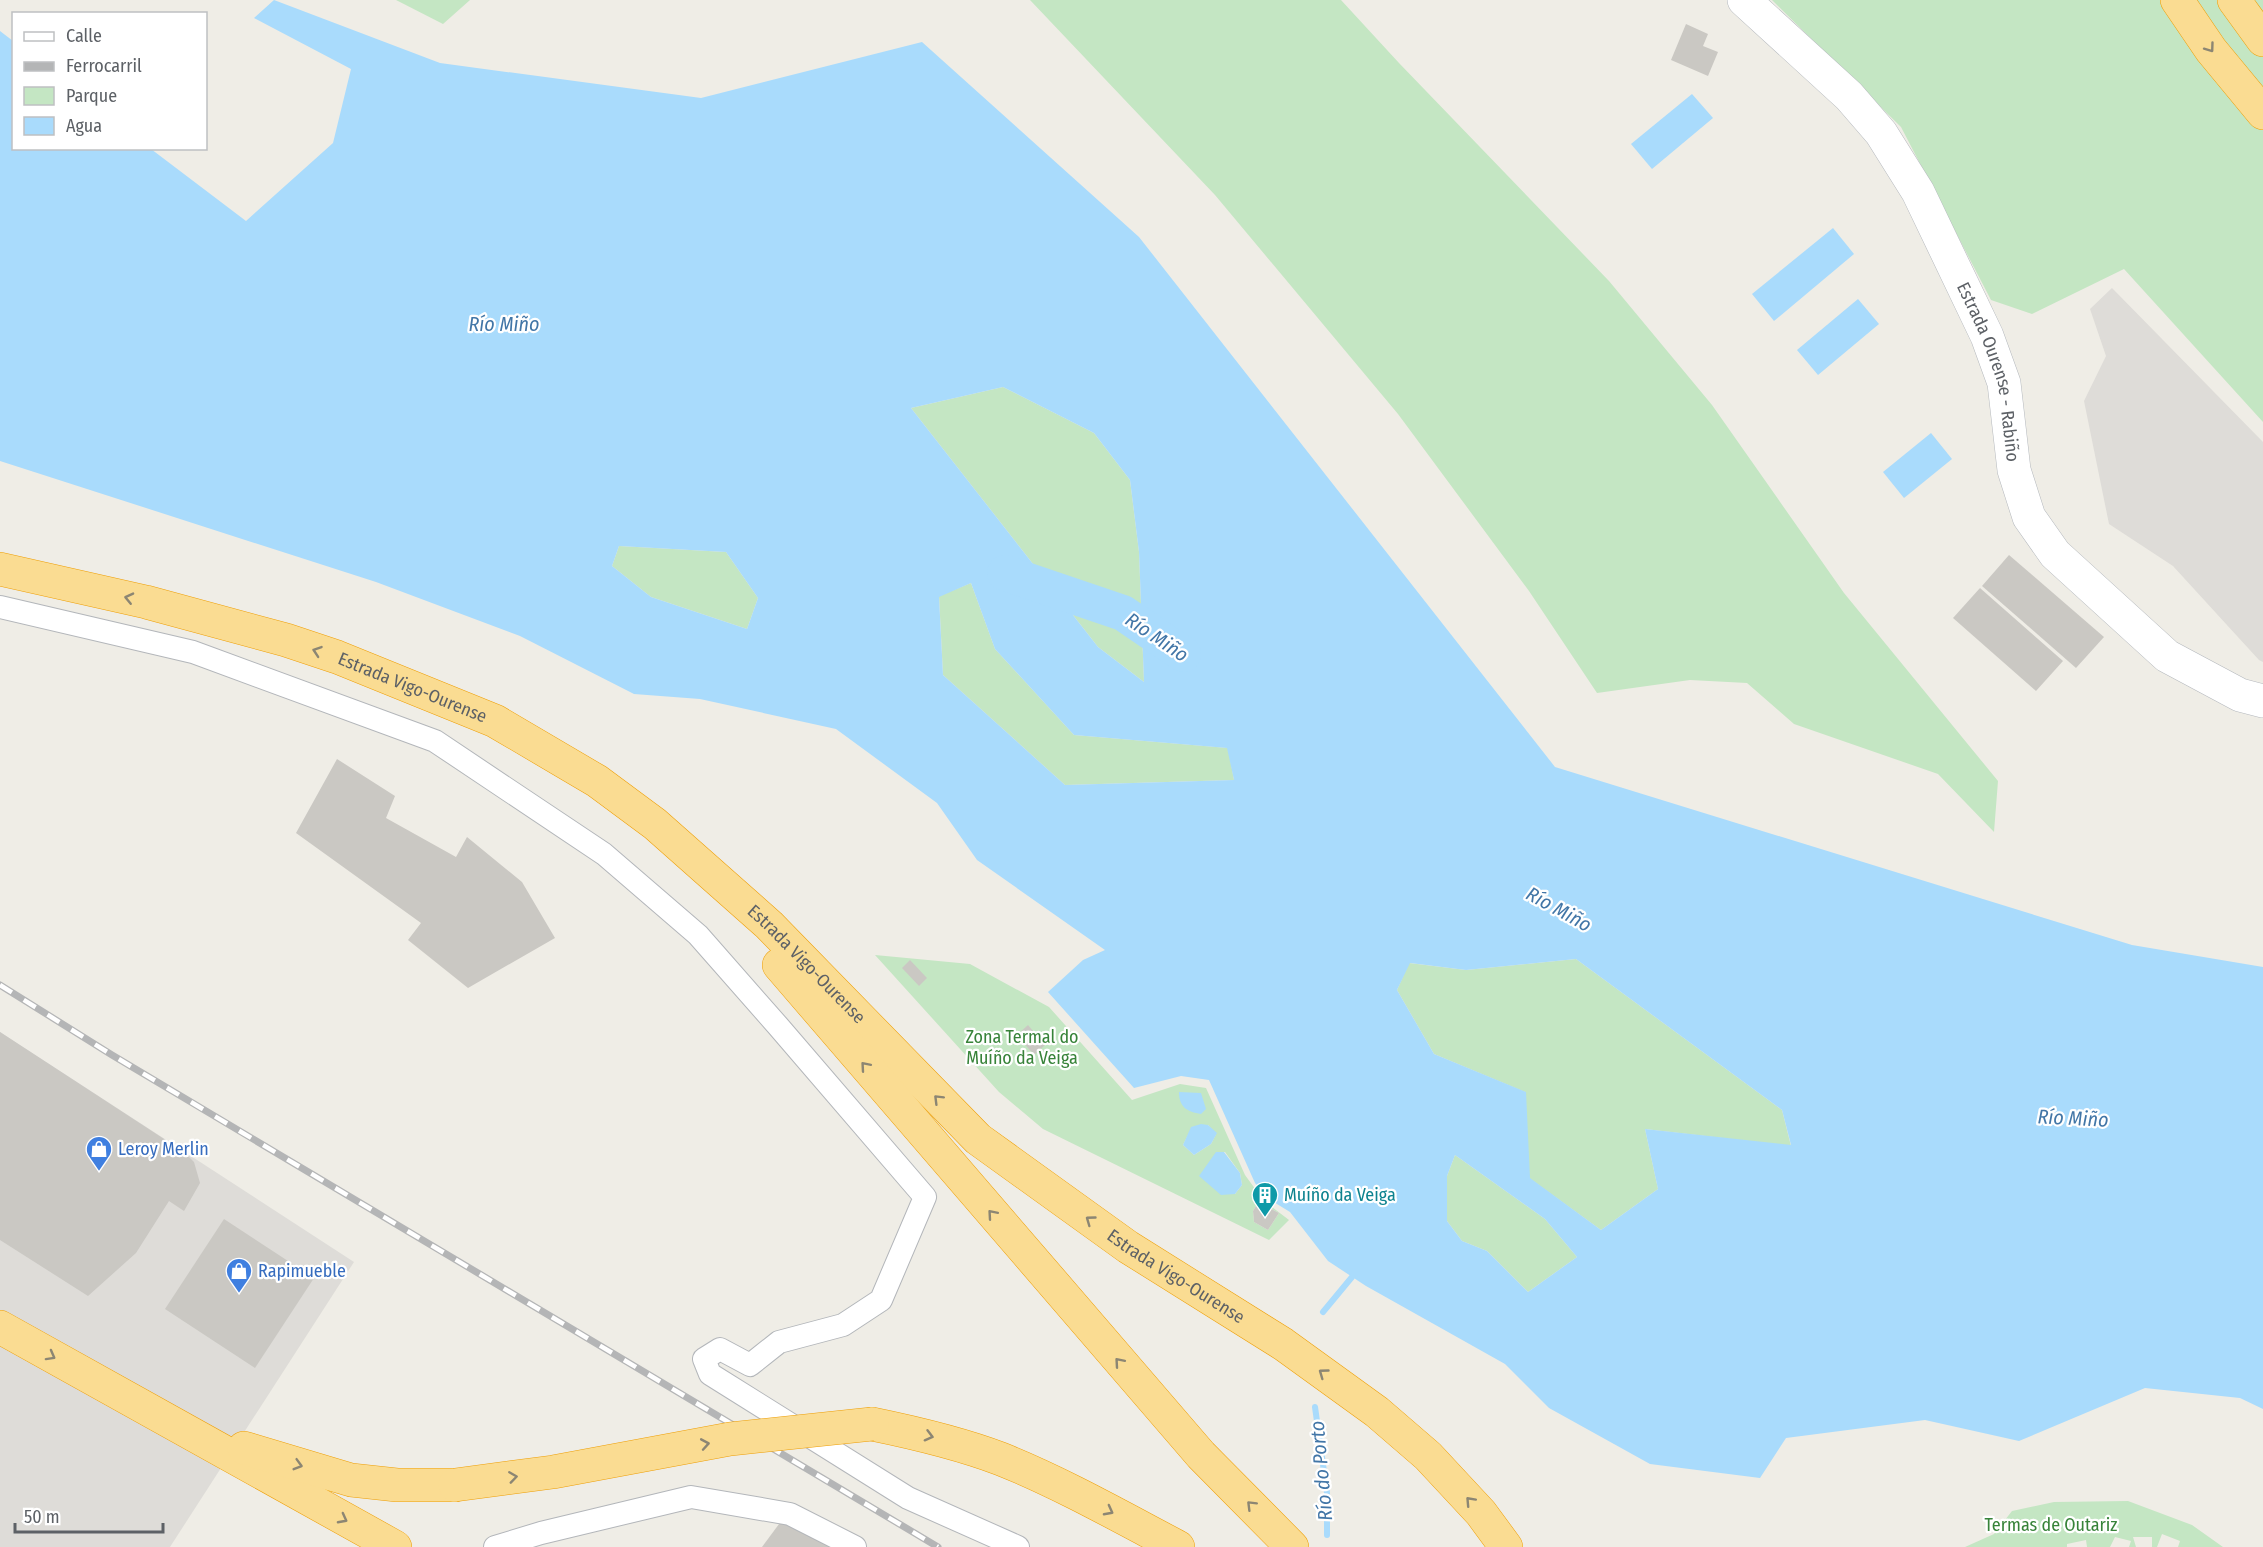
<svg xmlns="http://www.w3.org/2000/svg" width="2263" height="1547" viewBox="0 0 2263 1547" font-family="'Fira Sans Condensed',sans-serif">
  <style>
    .industrial { fill: #dedcd8 }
    .green { fill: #c4e6c3; fill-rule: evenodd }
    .water { fill: #a9dbfc; fill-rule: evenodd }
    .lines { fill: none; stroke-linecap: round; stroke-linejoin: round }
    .stream { stroke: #a9dbfc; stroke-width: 6 }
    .river { stroke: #a9dbfc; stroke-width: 36 }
    .building { fill: #cac8c3 }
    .street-casing { stroke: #b3b6ba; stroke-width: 24 }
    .secondary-casing { stroke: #b4b8bd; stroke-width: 34 }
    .highway-casing { stroke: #ee9f07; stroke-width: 34 }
    .street { stroke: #fff; stroke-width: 22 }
    .secondary { stroke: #fff; stroke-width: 33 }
    .highway { stroke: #fadc92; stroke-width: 33 }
    .rail-casing { stroke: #b4b5b6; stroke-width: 7 }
    .rail { stroke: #fff; stroke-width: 4.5; stroke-dasharray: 14; stroke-linecap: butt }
    .highway-bridge-casing { stroke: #ee9f07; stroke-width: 34; stroke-linecap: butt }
    .highway-bridge { stroke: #fadc92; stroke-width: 33 }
    .oneway { stroke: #8c8673 }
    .labels { text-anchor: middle; stroke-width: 4.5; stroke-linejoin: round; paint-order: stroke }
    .street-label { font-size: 18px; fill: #5d6166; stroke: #fff }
    .park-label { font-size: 18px; fill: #378339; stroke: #fff }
    .shop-label { font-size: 18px; fill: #366cbe; stroke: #fff; text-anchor: start }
    .culture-label { font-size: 18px; fill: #0d838f; stroke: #fff; text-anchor: start }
    .water-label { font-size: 20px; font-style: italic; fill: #4276a7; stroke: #fff }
  </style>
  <rect width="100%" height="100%" fill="#efede6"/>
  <g class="industrial">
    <path d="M 2112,288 L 2263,442 L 2263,662 L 2259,660 L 2173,566 L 2109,524 L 2084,401 L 2106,356 L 2090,309 Z"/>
    <path d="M 0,1032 L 354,1262 L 170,1547 L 0,1547 Z"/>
  </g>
  <g class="green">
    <path d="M 396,0 L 470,0 L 443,24 Z"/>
    <path d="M 1030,0 L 1341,0 L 1399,63 L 1609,281 L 1712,405 L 1844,593 L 1998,781 L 1994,832 L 1938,774 L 1794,724 L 1747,683 L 1690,680 L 1597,693 L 1529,591 L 1398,414 L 1215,195 Z"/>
    <path d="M 1772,0 L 2263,0 L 2263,422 L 2124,269 L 2032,314 L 1991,300 L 1901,127 Z"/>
    <path d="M 1003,387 L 1094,433 L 1130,480 L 1139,552 L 1144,682 L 1098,647 L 911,408 Z"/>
    <path d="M 619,546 L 726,552 L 758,598 L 747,629 L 651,597 L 612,566 Z"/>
    <path d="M 971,583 L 995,649 L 1074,735 L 1228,748 L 1234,780 L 1065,785 L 943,675 L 939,596 Z"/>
    <path d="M 875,955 L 970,964 L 1049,1007 L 1132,1100 L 1180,1084 L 1206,1088 L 1245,1175 L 1264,1201 L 1289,1220 L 1269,1240 L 1043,1129 L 999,1092 ZM 1208,1125 L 1216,1134 L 1211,1144 L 1194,1155 L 1183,1145 L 1192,1127 ZM 1216,1152 L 1225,1152 L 1240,1173 L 1242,1185 L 1235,1194 ZM 1256,1206 L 1266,1206 L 1279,1213 L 1268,1230 L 1254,1222 L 1253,1211 Z"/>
    <path d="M 1576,959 L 1782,1110 L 1791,1146 L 1645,1129 L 1658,1189 L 1601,1230 L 1529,1178 L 1525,1092 L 1434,1054 L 1397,990 L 1409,963 L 1466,970 Z"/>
    <path d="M 1455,1155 L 1545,1219 L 1577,1257 L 1528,1292 L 1487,1251 L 1462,1241 L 1447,1221 L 1447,1176 Z"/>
    <path d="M 2128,1501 L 2192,1525 L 2223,1547 L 2178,1547 L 2180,1541 L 2162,1534 L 2157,1547 L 2152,1547 L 2152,1537 L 2133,1537 L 2136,1547 L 2129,1547 L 2131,1541 L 2115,1537 L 2110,1547 L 2087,1547 L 2086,1540 L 2067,1544 L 2067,1547 L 1965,1547 L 1994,1534 L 2012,1511 L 2054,1502 Z"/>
  </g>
  <g class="water">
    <path d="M 274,0 L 440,63 L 701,98 L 922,42 L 1139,237 L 1555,767 L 2132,945 L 2263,967 L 2263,1409 L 2240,1398 L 2145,1388 L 2019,1441 L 1925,1420 L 1786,1438 L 1760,1478 L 1650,1464 L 1549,1408 L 1505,1364 L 1366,1286 L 1328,1261 L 1290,1212 L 1267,1198 L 1255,1183 L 1209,1080 L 1181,1076 L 1134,1088 L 1048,992 L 1083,960 L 1105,950 L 977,860 L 937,803 L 836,729 L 700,699 L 634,694 L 520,636 L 376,582 L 0,461 L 0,31 L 13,41 L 14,148 L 151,149 L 246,221 L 333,143 L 351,69 L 254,18 ZM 1003,387 L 1094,433 L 1130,480 L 1139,552 L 1144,682 L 1098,647 L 911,408 ZM 619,546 L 726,552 L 758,598 L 747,629 L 651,597 L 612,566 ZM 971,583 L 995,649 L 1074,735 L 1227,748 L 1234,780 L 1065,785 L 943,675 L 939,597 ZM 1576,959 L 1782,1110 L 1791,1145 L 1645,1129 L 1658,1189 L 1601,1230 L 1530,1178 L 1526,1092 L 1434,1054 L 1397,990 L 1410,963 L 1466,970 ZM 1455,1155 L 1545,1219 L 1577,1257 L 1528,1292 L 1487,1251 L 1462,1241 L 1447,1221 L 1447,1176 Z"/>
    <path d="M 1692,94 L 1713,118 L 1652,169 L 1631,144 Z"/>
    <path d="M 1833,228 L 1854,254 L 1774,321 L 1752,294 Z"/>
    <path d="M 1858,299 L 1879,324 L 1818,375 L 1797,350 Z"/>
    <path d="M 1931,433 L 1952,459 L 1904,498 L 1883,472 Z"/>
    <path d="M 1179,1092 L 1201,1093 L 1206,1109 L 1201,1114 C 1187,1112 1179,1107 1179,1092 Z"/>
    <path d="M 1201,1124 L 1208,1125 L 1217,1133 L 1211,1144 L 1194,1155 L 1183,1145 L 1191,1127 Z"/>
    <path d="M 1216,1152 L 1224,1152 L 1240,1173 L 1242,1185 L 1235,1194 L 1221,1195 L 1199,1176 Z"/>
  </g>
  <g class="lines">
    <g class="stream">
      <path d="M 1323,1312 L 1352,1277"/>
      <path d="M 1315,1407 L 1327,1493 L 1327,1535"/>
    </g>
    <path class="river" d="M 1005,573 L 1123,613 L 1183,654"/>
  </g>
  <g class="building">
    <path d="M 1686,24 L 1708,34 L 1703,46 L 1718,52 L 1708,76 L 1671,60 Z"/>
    <path d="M 2009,555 L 2104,637 L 2076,668 L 1982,586 Z"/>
    <path d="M 1980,588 L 2063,661 L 2036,691 L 1953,618 Z"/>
    <path d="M 337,759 L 395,796 L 386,818 L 456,857 L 467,837 L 522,882 L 555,938 L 468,988 L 408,940 L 421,923 L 296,833 Z"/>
    <path d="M 910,960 L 927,978 L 919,986 L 902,968 Z"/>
    <path d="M 1028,1025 L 1045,1045 L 1034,1055 L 1017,1035 Z"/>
    <path d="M 0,1032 L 184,1152 L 194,1162 L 200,1183 L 184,1211 L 169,1201 L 136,1253 L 88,1296 L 0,1240 Z"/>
    <path d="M 1256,1206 L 1266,1206 L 1279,1213 L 1268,1230 L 1254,1222 L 1253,1211 Z"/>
    <path d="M 224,1219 L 314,1278 L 255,1368 L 165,1309 Z"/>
    <path d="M 782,1520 L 831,1547 L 762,1547 Z"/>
  </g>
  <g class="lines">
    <g class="street-casing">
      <g id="street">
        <path d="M 0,607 L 193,652 L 435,741 L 604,854 L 698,935 L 778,1026 L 925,1197 L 881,1300 L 843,1325 L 779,1342 L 750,1365 L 720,1349 L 704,1359 L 710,1374 L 908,1498 L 1018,1547"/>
        <path d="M 495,1547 L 541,1533 L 691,1497 L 790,1514 L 855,1547"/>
      </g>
    </g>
    <g class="secondary-casing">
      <g id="secondary">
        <path id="s1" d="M 1744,0 L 1849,96 L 1881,133 L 1918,192 L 1987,336 L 2004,383 L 2014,470 L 2029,517 L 2055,554 L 2167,656 L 2240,695 L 2263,701"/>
      </g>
    </g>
    <g class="highway-casing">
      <g id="highway">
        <path d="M 2177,0 L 2211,50 L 2263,113"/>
        <path d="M 2234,0 L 2263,40"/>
        <path id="s2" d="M 0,569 L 146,602 L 286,640 L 337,657 L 495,721 L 597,781 L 655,824 L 769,925 L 978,1139 L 1128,1247 L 1283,1344 L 1377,1412 L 1428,1456 L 1481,1513 L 1506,1547"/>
        <path d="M 779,965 L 1201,1455 L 1292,1547"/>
        <path d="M 0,1327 L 395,1547"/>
        <path d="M 872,1424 C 916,1433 959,1443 1001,1459 C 1061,1483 1121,1517 1178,1547"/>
        <path d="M 244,1448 L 351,1480 L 397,1485 L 455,1485"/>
      </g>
    </g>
    <use href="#street" class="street"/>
    <use href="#secondary" class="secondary"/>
    <use href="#highway" class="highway"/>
    <g class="rail-casing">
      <path id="rail" d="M 0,985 L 112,1055 L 938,1547"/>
    </g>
    <use href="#rail" class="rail"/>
    <g class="highway-bridge-casing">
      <path id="highway-bridge" d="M 455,1485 L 553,1472 L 730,1439 L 872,1424"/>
    </g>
    <use href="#highway-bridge" class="highway-bridge"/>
  </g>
  <defs><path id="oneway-chevron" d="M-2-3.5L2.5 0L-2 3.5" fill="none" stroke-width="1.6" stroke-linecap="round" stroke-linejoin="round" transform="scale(1.5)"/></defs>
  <g class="oneway">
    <use href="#oneway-chevron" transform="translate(2210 48) rotate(54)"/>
    <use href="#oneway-chevron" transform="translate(129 598) rotate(-167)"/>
    <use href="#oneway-chevron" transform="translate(317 651) rotate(-161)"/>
    <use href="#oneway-chevron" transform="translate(865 1066) rotate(-131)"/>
    <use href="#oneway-chevron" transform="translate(938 1099) rotate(-135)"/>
    <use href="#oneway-chevron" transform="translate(992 1214) rotate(-131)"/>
    <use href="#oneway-chevron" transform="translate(1090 1220) rotate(-144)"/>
    <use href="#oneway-chevron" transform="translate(51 1356) rotate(29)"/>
    <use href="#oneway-chevron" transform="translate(1119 1362) rotate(-131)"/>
    <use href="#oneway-chevron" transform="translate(1323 1373) rotate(-144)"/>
    <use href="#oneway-chevron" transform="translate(929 1436) rotate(15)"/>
    <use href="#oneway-chevron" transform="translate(705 1444) rotate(-10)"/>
    <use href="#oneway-chevron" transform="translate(298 1465) rotate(16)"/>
    <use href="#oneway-chevron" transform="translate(513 1477) rotate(-8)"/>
    <use href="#oneway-chevron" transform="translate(1470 1501) rotate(-133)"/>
    <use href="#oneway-chevron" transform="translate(1251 1505) rotate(-135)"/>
    <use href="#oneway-chevron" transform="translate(1109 1511) rotate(28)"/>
    <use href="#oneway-chevron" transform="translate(343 1519) rotate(28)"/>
  </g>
  <defs>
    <g id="shop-pin" transform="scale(1.35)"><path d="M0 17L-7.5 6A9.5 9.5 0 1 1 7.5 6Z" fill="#3f7fe0" stroke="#fff"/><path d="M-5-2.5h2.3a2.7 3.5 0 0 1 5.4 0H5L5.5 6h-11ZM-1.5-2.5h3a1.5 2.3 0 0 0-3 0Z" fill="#fff"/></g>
    <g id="building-pin" transform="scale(1.35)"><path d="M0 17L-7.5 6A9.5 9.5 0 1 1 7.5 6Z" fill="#0f9aa8" stroke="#fff"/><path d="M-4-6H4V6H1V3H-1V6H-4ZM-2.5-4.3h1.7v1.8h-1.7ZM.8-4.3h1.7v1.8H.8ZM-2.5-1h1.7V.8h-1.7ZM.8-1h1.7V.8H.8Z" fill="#fff"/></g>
  </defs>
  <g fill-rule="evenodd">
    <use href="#shop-pin" x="99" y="1149"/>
    <use href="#building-pin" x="1265" y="1195"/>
    <use href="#shop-pin" x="239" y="1271"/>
  </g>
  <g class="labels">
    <g class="street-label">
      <text dy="6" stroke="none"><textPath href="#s1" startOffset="456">Estrada Ourense - Rabiño</textPath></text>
      <text dy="6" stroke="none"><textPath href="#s2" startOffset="430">Estrada Vigo-Ourense</textPath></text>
      <text dy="6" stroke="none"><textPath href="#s2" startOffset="916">Estrada Vigo-Ourense</textPath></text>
      <text dy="6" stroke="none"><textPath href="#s2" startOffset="1402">Estrada Vigo-Ourense</textPath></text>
    </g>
    <g class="park-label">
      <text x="1022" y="1043">Zona Termal do<tspan x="1022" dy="21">Muíño da Veiga</tspan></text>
      <text x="2051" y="1531">Termas de Outariz</text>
    </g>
    <g class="shop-label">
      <text x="118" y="1155">Leroy Merlin</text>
      <text x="258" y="1277">Rapimueble</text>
    </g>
    <g class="culture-label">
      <text x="1284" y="1201">Muíño da Veiga</text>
    </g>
    <g class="water-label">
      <text x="504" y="331">Río Miño</text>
      <text transform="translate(1157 637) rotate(34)" y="7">Río Miño</text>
      <text transform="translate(1559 909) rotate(29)" y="7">Río Miño</text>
      <text transform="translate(2073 1118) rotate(3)" y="7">Río Miño</text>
      <text transform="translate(1321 1471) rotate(-95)" y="7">Río do Porto</text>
    </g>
  </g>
  <rect x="12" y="12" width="195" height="138" fill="#ffffff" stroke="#bec0c2" stroke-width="1.5"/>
  <rect x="24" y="32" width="30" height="9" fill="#ffffff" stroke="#bec0c2" stroke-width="1.5"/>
  <text x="66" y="42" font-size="18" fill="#5d6166">Calle</text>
  <rect x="24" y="62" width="30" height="9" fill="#b4b5b6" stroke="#bec0c2" stroke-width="1.5"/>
  <text x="66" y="72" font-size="18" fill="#5d6166">Ferrocarril</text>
  <rect x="24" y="87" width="30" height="18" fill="#c4e6c3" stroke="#bec0c2" stroke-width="1.5"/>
  <text x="66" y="102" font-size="18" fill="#5d6166">Parque</text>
  <rect x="24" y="117" width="30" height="18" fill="#a9dbfc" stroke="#bec0c2" stroke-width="1.5"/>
  <text x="66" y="132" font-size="18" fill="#5d6166">Agua</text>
  <path d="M15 1523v9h148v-9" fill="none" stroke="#5d6166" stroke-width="3"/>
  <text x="24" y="1523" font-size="18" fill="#5d6166" stroke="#ffffff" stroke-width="4.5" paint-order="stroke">50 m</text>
</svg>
